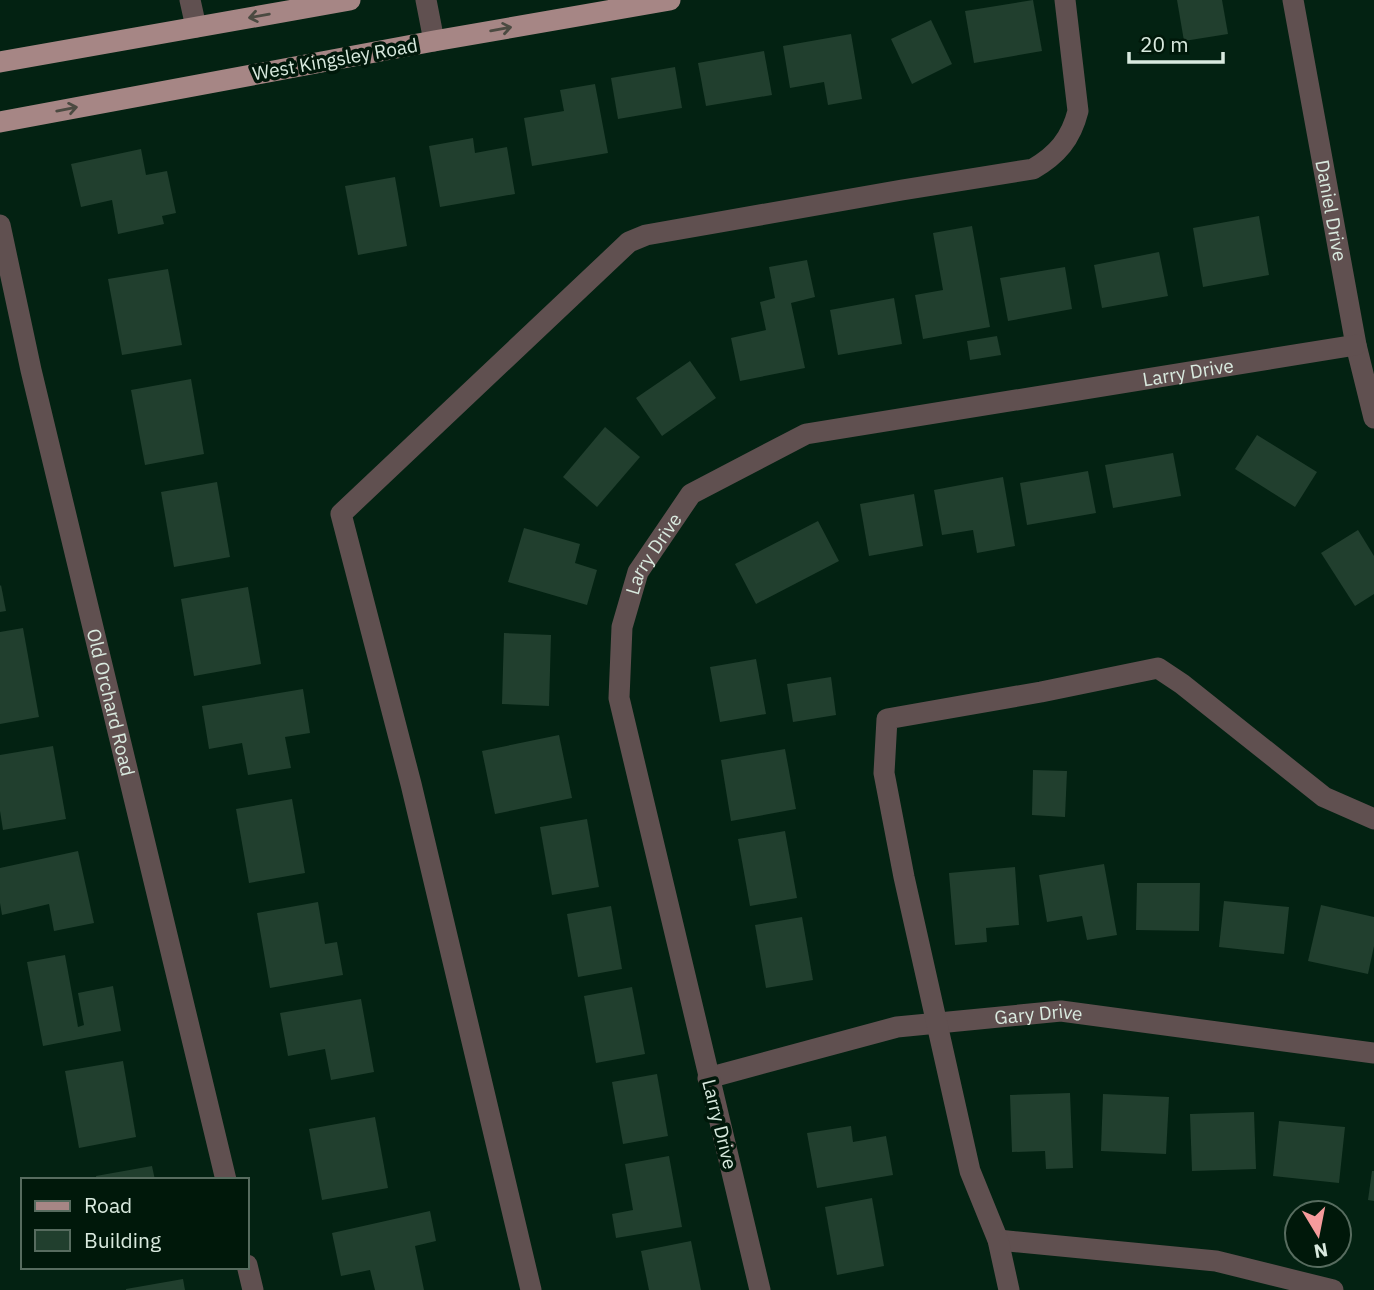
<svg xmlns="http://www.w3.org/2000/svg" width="1374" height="1290" viewBox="0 0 1374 1290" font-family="'IBM Plex Sans',sans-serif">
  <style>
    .building { fill: #213f2e }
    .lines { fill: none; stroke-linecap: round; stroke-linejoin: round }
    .minor { stroke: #605050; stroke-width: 21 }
    .major { stroke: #a68685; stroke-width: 21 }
    .oneway { stroke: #4b4a41 }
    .labels { text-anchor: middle; stroke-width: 7; stroke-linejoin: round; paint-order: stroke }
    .street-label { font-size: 19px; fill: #d9eadf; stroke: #00180a }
  </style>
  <rect width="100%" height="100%" fill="#032212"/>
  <g class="building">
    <path d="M 1033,0 L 1042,51 L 974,63 L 965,11 Z"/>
    <path d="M 1177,0 L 1222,0 L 1228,34 L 1184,41 Z"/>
    <path d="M 931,20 L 952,64 L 912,84 L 891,39 Z"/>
    <path d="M 851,34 L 862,99 L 828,105 L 824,82 L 790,88 L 783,46 Z"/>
    <path d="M 764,51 L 772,95 L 706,106 L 698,63 Z"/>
    <path d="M 675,67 L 682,108 L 618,119 L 611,78 Z"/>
    <path d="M 595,84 L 608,153 L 532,166 L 524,118 L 564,111 L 560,90 Z"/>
    <path d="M 473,138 L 475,153 L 507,147 L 515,194 L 440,207 L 429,146 Z"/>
    <path d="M 141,149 L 146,175 L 167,171 L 176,213 L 162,216 L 164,224 L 118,234 L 112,200 L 81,207 L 71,164 Z"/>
    <path d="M 395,177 L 407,246 L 358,255 L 345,186 Z"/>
    <path d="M 1259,216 L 1269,275 L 1203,287 L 1193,228 Z"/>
    <path d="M 972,226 L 990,327 L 923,339 L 915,295 L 943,290 L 933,233 Z"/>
    <path d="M 1159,252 L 1168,296 L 1102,308 L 1094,265 Z"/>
    <path d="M 807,260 L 815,297 L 791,303 L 805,368 L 740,381 L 731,338 L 766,330 L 760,302 L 775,298 L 769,267 Z"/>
    <path d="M 1065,267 L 1072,309 L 1008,321 L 1000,278 Z"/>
    <path d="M 168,269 L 182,345 L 122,355 L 108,279 Z"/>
    <path d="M 894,298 L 902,344 L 838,355 L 830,310 Z"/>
    <path d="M 997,336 L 1001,355 L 970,360 L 967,341 Z"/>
    <path d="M 690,361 L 716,398 L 662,436 L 636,398 Z"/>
    <path d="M 191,379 L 204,454 L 145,465 L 131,390 Z"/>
    <path d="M 605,427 L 640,457 L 597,507 L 563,477 Z"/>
    <path d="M 1257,435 L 1317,472 L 1295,507 L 1235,469 Z"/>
    <path d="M 1173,453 L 1181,496 L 1113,508 L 1105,465 Z"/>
    <path d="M 1088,471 L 1096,513 L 1027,525 L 1020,483 Z"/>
    <path d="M 1003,477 L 1015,546 L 977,553 L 973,530 L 942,535 L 934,490 Z"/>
    <path d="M 217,482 L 230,557 L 174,567 L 161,492 Z"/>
    <path d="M 914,494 L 923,546 L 869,556 L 860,504 Z"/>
    <path d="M 818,521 L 839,561 L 756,604 L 735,564 Z"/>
    <path d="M 524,528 L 580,544 L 575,563 L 597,570 L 587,605 L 508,582 Z"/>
    <path d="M 1358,530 L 1374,556 L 1374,594 L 1355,606 L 1321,553 Z"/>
    <path d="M 1,585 L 6,611 L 0,612 L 0,586 Z"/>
    <path d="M 248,587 L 261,664 L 194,676 L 181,599 Z"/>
    <path d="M 23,628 L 39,717 L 0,724 L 0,632 Z"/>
    <path d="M 504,633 L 551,635 L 549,706 L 502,704 Z"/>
    <path d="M 756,659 L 766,714 L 720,722 L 710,667 Z"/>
    <path d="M 831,677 L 836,715 L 793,722 L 787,684 Z"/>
    <path d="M 303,689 L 310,733 L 285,737 L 291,768 L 248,775 L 242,743 L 209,749 L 202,706 Z"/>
    <path d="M 559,735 L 572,798 L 495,814 L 482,751 Z"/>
    <path d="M 53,746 L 66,819 L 3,830 L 0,811 L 0,755 Z"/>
    <path d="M 785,749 L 796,809 L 731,821 L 721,760 Z"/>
    <path d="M 1033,770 L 1067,771 L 1065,817 L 1032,815 Z"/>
    <path d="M 292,799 L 305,873 L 249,883 L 236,809 Z"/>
    <path d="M 587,819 L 599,887 L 552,895 L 540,827 Z"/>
    <path d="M 785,831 L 797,898 L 750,906 L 738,839 Z"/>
    <path d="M 78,851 L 94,923 L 54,931 L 49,904 L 2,915 L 0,903 L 0,868 Z"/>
    <path d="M 1104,864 L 1117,935 L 1087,940 L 1082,916 L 1047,922 L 1039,875 Z"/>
    <path d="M 1015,867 L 1019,925 L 986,928 L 987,942 L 955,945 L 949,873 Z"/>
    <path d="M 1137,883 L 1200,883 L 1199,931 L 1136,930 Z"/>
    <path d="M 1224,901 L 1289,907 L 1284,954 L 1219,947 Z"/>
    <path d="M 318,902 L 325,944 L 337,942 L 343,975 L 270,988 L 257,913 Z"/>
    <path d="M 1321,905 L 1374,917 L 1374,946 L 1368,974 L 1308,961 Z"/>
    <path d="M 611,906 L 622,969 L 578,977 L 567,914 Z"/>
    <path d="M 802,917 L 813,980 L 766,988 L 755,925 Z"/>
    <path d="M 65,955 L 78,1027 L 84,1025 L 78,993 L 113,986 L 121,1031 L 43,1046 L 27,962 Z"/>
    <path d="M 632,987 L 645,1054 L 596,1063 L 584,996 Z"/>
    <path d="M 361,999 L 374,1072 L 331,1080 L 325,1049 L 288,1056 L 280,1013 Z"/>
    <path d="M 123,1061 L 136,1137 L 79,1148 L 65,1071 Z"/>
    <path d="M 657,1074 L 668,1136 L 623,1144 L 612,1082 Z"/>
    <path d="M 1070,1093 L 1073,1168 L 1046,1169 L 1045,1151 L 1012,1152 L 1010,1095 Z"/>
    <path d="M 1103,1094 L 1169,1097 L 1166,1154 L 1101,1151 Z"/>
    <path d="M 1254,1112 L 1256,1169 L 1192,1171 L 1190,1114 Z"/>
    <path d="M 375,1117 L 388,1188 L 322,1200 L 309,1129 Z"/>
    <path d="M 1279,1121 L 1345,1127 L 1339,1183 L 1273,1176 Z"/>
    <path d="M 851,1126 L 853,1142 L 886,1136 L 893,1175 L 817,1188 L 807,1133 Z"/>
    <path d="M 669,1156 L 682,1227 L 616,1238 L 612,1214 L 633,1210 L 625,1164 Z"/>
    <path d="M 152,1166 L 155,1180 L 97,1180 L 96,1176 Z"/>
    <path d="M 1372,1171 L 1374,1171 L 1374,1201 L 1368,1200 Z"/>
    <path d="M 872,1198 L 884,1266 L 837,1275 L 825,1207 Z"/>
    <path d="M 430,1211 L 436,1241 L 415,1246 L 424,1290 L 375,1290 L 370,1270 L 341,1276 L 332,1233 Z"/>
    <path d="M 691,1241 L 701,1290 L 649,1290 L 641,1251 Z"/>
    <path d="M 183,1279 L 185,1290 L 126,1290 L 126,1289 Z"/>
  </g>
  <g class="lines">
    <g class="minor">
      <path d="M 190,0 L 196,27"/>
      <path d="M 426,0 L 434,41"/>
      <path id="s1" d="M 1293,0 L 1356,345 L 1374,418"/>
      <path id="s2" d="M 0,225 L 31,370 L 226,1180"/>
      <path id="s3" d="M 708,1078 L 897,1027 L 1061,1011 L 1374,1053"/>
      <path d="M 998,1240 L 1216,1261 L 1333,1290"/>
      <path d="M 247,1265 L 253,1290"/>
      <path d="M 531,1290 L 411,784 L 341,514 L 629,242 L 646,235 L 902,190 L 1033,169 C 1057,155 1071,139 1078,111 L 1065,0"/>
      <path id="s4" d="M 760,1290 L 619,698 L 622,627 L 638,572 L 691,494 L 806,434 L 1356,345"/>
      <path d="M 1009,1290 L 998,1240 L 970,1171 L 904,877 L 884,773 L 887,719 L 1041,692 L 1158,668 L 1182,684 L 1324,797 L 1374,819"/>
    </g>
    <g class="major">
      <path d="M 0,62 L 350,0"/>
      <path d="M 0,122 L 434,41 L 670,0"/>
    </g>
  </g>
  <defs><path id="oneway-shaft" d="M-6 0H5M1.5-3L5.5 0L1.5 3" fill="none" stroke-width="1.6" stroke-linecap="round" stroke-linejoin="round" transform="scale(1.75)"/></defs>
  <g class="oneway">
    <use href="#oneway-shaft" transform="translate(259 16) rotate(170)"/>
    <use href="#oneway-shaft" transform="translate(501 29) rotate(-10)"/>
    <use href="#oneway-shaft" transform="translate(67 109) rotate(-11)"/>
  </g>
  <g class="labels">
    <g class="street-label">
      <text transform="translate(335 59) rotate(-10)" y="7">West Kingsley Road</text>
      <text dy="7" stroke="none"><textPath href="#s1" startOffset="214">Daniel Drive</textPath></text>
      <text dy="7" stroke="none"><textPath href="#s4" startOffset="1348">Larry Drive</textPath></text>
      <text dy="7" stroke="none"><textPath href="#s4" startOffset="760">Larry Drive</textPath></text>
      <text dy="7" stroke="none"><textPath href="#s2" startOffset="490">Old Orchard Road</textPath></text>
      <text dy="7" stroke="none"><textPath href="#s3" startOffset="338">Gary Drive</textPath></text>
      <text transform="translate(720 1124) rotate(76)" y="7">Larry Drive</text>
    </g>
  </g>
  <rect x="21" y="1178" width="228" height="91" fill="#00180a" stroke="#576c5f" stroke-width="2"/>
  <rect x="35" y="1201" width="35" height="10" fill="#a68685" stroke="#576c5f" stroke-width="2"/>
  <text x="84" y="1213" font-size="21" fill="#d9eadf">Road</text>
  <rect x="35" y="1230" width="35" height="21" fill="#213f2e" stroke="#576c5f" stroke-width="2"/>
  <text x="84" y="1248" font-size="21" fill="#d9eadf">Building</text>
  <g transform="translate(1318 1234) rotate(170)"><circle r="33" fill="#00180a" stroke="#576c5f" stroke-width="2"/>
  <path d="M0-5L12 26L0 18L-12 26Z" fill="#f59b9c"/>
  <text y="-10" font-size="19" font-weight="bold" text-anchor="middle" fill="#d9eadf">N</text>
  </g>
  <path d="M1129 52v10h94v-10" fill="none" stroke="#d9eadf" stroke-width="3.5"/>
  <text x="1140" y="52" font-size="21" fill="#d9eadf" stroke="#00180a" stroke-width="5" paint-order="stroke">20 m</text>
</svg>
